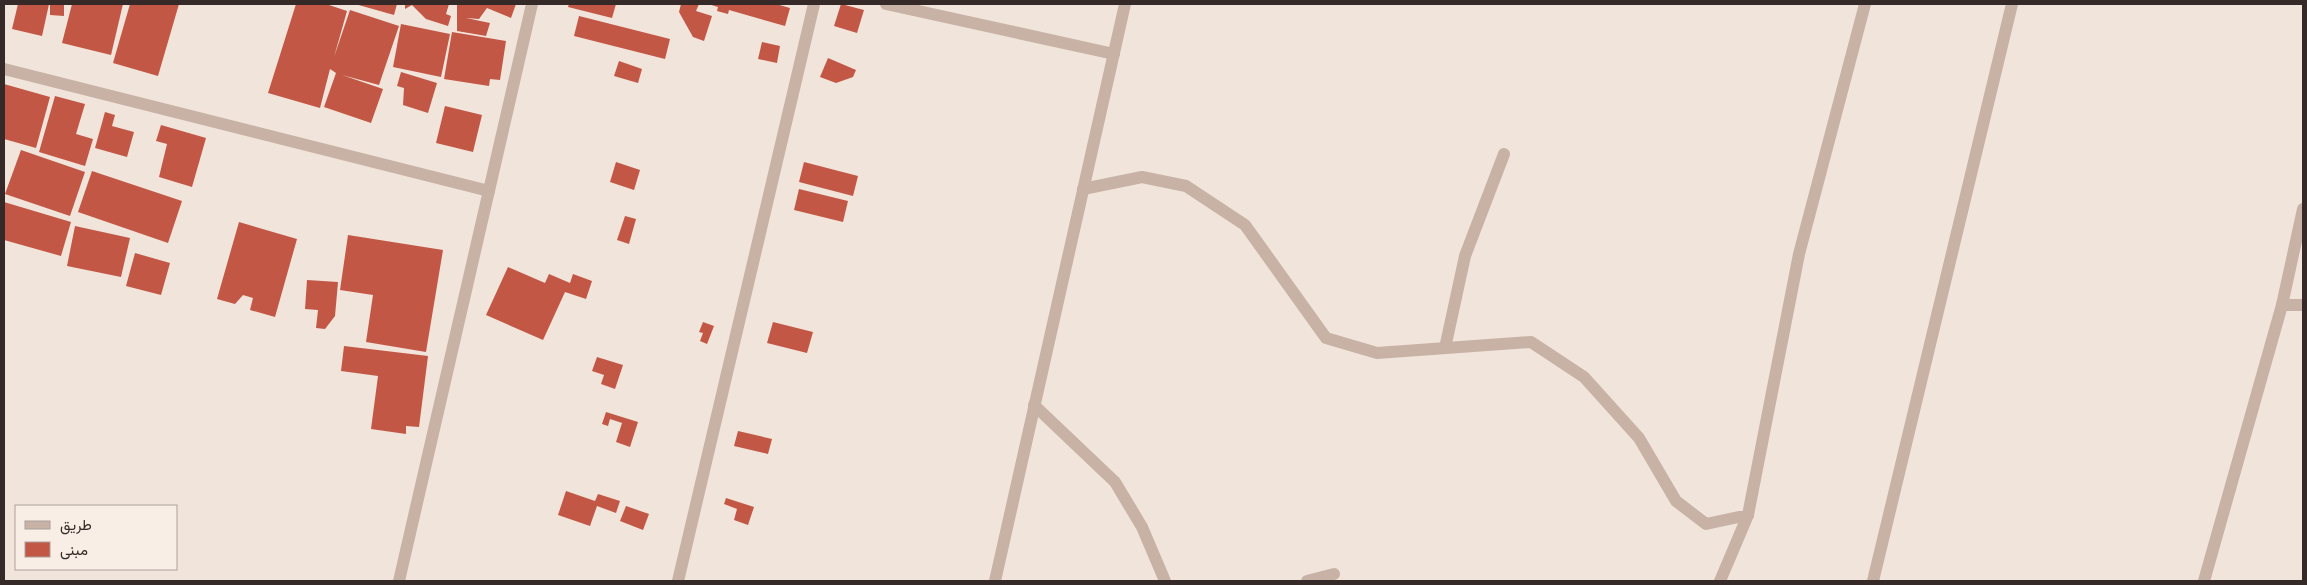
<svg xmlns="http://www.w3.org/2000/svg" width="2307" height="585" viewBox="0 0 2307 585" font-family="Signika,Vazirmatn,sans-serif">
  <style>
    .building { fill: #c35746 }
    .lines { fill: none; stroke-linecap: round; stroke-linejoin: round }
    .street { stroke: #c8b2a6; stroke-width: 12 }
  </style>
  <rect width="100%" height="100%" fill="#f1e4da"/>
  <g class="building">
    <path d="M 18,4 L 49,4 L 42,36 L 12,29 Z"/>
    <path d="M 50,4 L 64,4 L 64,16 L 50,15 Z"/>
    <path d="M 72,4 L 123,4 L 111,55 L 62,43 Z"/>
    <path d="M 130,4 L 179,4 L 158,76 L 113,63 Z"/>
    <path d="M 296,4 L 326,4 L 347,11 L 334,57 L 350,10 L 399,26 L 379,85 L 342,75 L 383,89 L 371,123 L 324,107 L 336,73 L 330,69 L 320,108 L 268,93 Z"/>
    <path d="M 355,4 L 397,4 L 394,15 Z"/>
    <path d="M 405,4 L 449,4 L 446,14 L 451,16 L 448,26 L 426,19 L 412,5 L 405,9 Z"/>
    <path d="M 457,4 L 516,4 L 511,18 L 487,8 L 479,19 L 466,18 L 490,23 L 486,36 L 457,31 Z"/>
    <path d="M 569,4 L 616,4 L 612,18 L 568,7 Z"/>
    <path d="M 681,4 L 699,4 L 696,11 L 712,16 L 704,41 L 693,37 L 679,12 Z"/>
    <path d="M 708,4 L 776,4 L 790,8 L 785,26 L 729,10 L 728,14 L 717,11 L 718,7 Z"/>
    <path d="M 841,4 L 864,10 L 857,33 L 834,26 Z"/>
    <path d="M 579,16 L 670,39 L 665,59 L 574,36 Z"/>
    <path d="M 401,24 L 450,34 L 441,77 L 393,67 Z"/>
    <path d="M 452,32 L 506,41 L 500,80 L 490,79 L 489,86 L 444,79 Z"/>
    <path d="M 762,42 L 780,46 L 777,63 L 758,59 Z"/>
    <path d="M 828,58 L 856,70 L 853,77 L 836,83 L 820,77 Z"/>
    <path d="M 619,61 L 642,69 L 638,83 L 614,76 Z"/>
    <path d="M 401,72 L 437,83 L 428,113 L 403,105 L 404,88 L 397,86 Z"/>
    <path d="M 4,84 L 50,97 L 36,148 L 4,139 Z"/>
    <path d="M 55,96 L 85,104 L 76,134 L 93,139 L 85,166 L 39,152 Z"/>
    <path d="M 445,106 L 482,115 L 473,152 L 436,143 Z"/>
    <path d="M 105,112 L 115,115 L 112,126 L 134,132 L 127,157 L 95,148 Z"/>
    <path d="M 161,125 L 206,138 L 192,187 L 159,177 L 167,144 L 156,141 Z"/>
    <path d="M 21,150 L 85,172 L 70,216 L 5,194 Z"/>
    <path d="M 616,162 L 640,170 L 634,190 L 610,182 Z"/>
    <path d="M 804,162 L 858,176 L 853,196 L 799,182 Z"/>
    <path d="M 92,171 L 182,201 L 168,243 L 78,212 Z"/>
    <path d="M 799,189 L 848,201 L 843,222 L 794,210 Z"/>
    <path d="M 4,202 L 71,222 L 61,256 L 4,240 Z"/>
    <path d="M 625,216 L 636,219 L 629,244 L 617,240 Z"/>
    <path d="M 239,222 L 297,239 L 275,317 L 250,310 L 253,298 L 243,295 L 235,304 L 217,299 Z"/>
    <path d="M 75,226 L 130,238 L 121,277 L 67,266 Z"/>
    <path d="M 348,235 L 443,250 L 426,352 L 366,342 L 373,295 L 340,290 Z"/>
    <path d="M 135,253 L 170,263 L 161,295 L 126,286 Z"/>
    <path d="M 508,267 L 545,283 L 549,274 L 570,283 L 573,274 L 592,281 L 586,299 L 565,292 L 543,340 L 486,315 Z"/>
    <path d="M 307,280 L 338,282 L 335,316 L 325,329 L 316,328 L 318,310 L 305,309 Z"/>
    <path d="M 703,322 L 714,326 L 707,344 L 700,341 L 703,333 L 699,332 Z"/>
    <path d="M 773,322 L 813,332 L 807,353 L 767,343 Z"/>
    <path d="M 344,346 L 428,356 L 419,427 L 406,426 L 406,434 L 371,429 L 378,376 L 341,371 Z"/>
    <path d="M 597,357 L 623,365 L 615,389 L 601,384 L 604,375 L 592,371 Z"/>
    <path d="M 606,412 L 638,422 L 630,447 L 616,442 L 622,423 L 610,419 L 608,426 L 602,424 Z"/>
    <path d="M 738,431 L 772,439 L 768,454 L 734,446 Z"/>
    <path d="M 566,491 L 595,501 L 598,494 L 620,501 L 616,513 L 597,506 L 590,526 L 558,515 Z"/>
    <path d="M 726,498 L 754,507 L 748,525 L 734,520 L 737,509 L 724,504 Z"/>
    <path d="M 626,506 L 649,514 L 643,530 L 620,521 Z"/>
  </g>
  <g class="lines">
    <g class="street">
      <path d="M 886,4 L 1114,54"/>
      <path d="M 4,69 L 489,191"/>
      <path d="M 1083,189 L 1142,177 L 1186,186 L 1245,225 L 1326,338 L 1377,353 L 1531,342 L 1584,377 L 1639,438 L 1676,501 L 1706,524 L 1748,515 L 1799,254 L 1865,4"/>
      <path d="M 2282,305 L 2303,305"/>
      <path d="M 1445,348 L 1465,256 L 1504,154"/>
      <path d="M 1034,405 L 1115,482 L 1142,527 L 1165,581"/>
      <path d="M 399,581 L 532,4"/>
      <path d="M 678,581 L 814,4"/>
      <path d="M 995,581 L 1125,4"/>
      <path d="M 1307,581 L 1334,574"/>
      <path d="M 1720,581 L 1748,515"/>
      <path d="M 1873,581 L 2012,4"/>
      <path d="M 2204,581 L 2282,305 L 2303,209"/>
    </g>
  </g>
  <rect width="2307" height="585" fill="none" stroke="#352a27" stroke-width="10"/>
  <rect x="15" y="505" width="162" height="65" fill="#f9eee6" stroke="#aba09a"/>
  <rect x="25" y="521" width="25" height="8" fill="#c8b2a6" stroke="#aba09a"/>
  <text x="60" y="530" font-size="15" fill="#352a27">طريق</text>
  <rect x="25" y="542" width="25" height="15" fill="#c35746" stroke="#aba09a"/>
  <text x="60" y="555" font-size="15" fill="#352a27">مبنى</text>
</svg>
